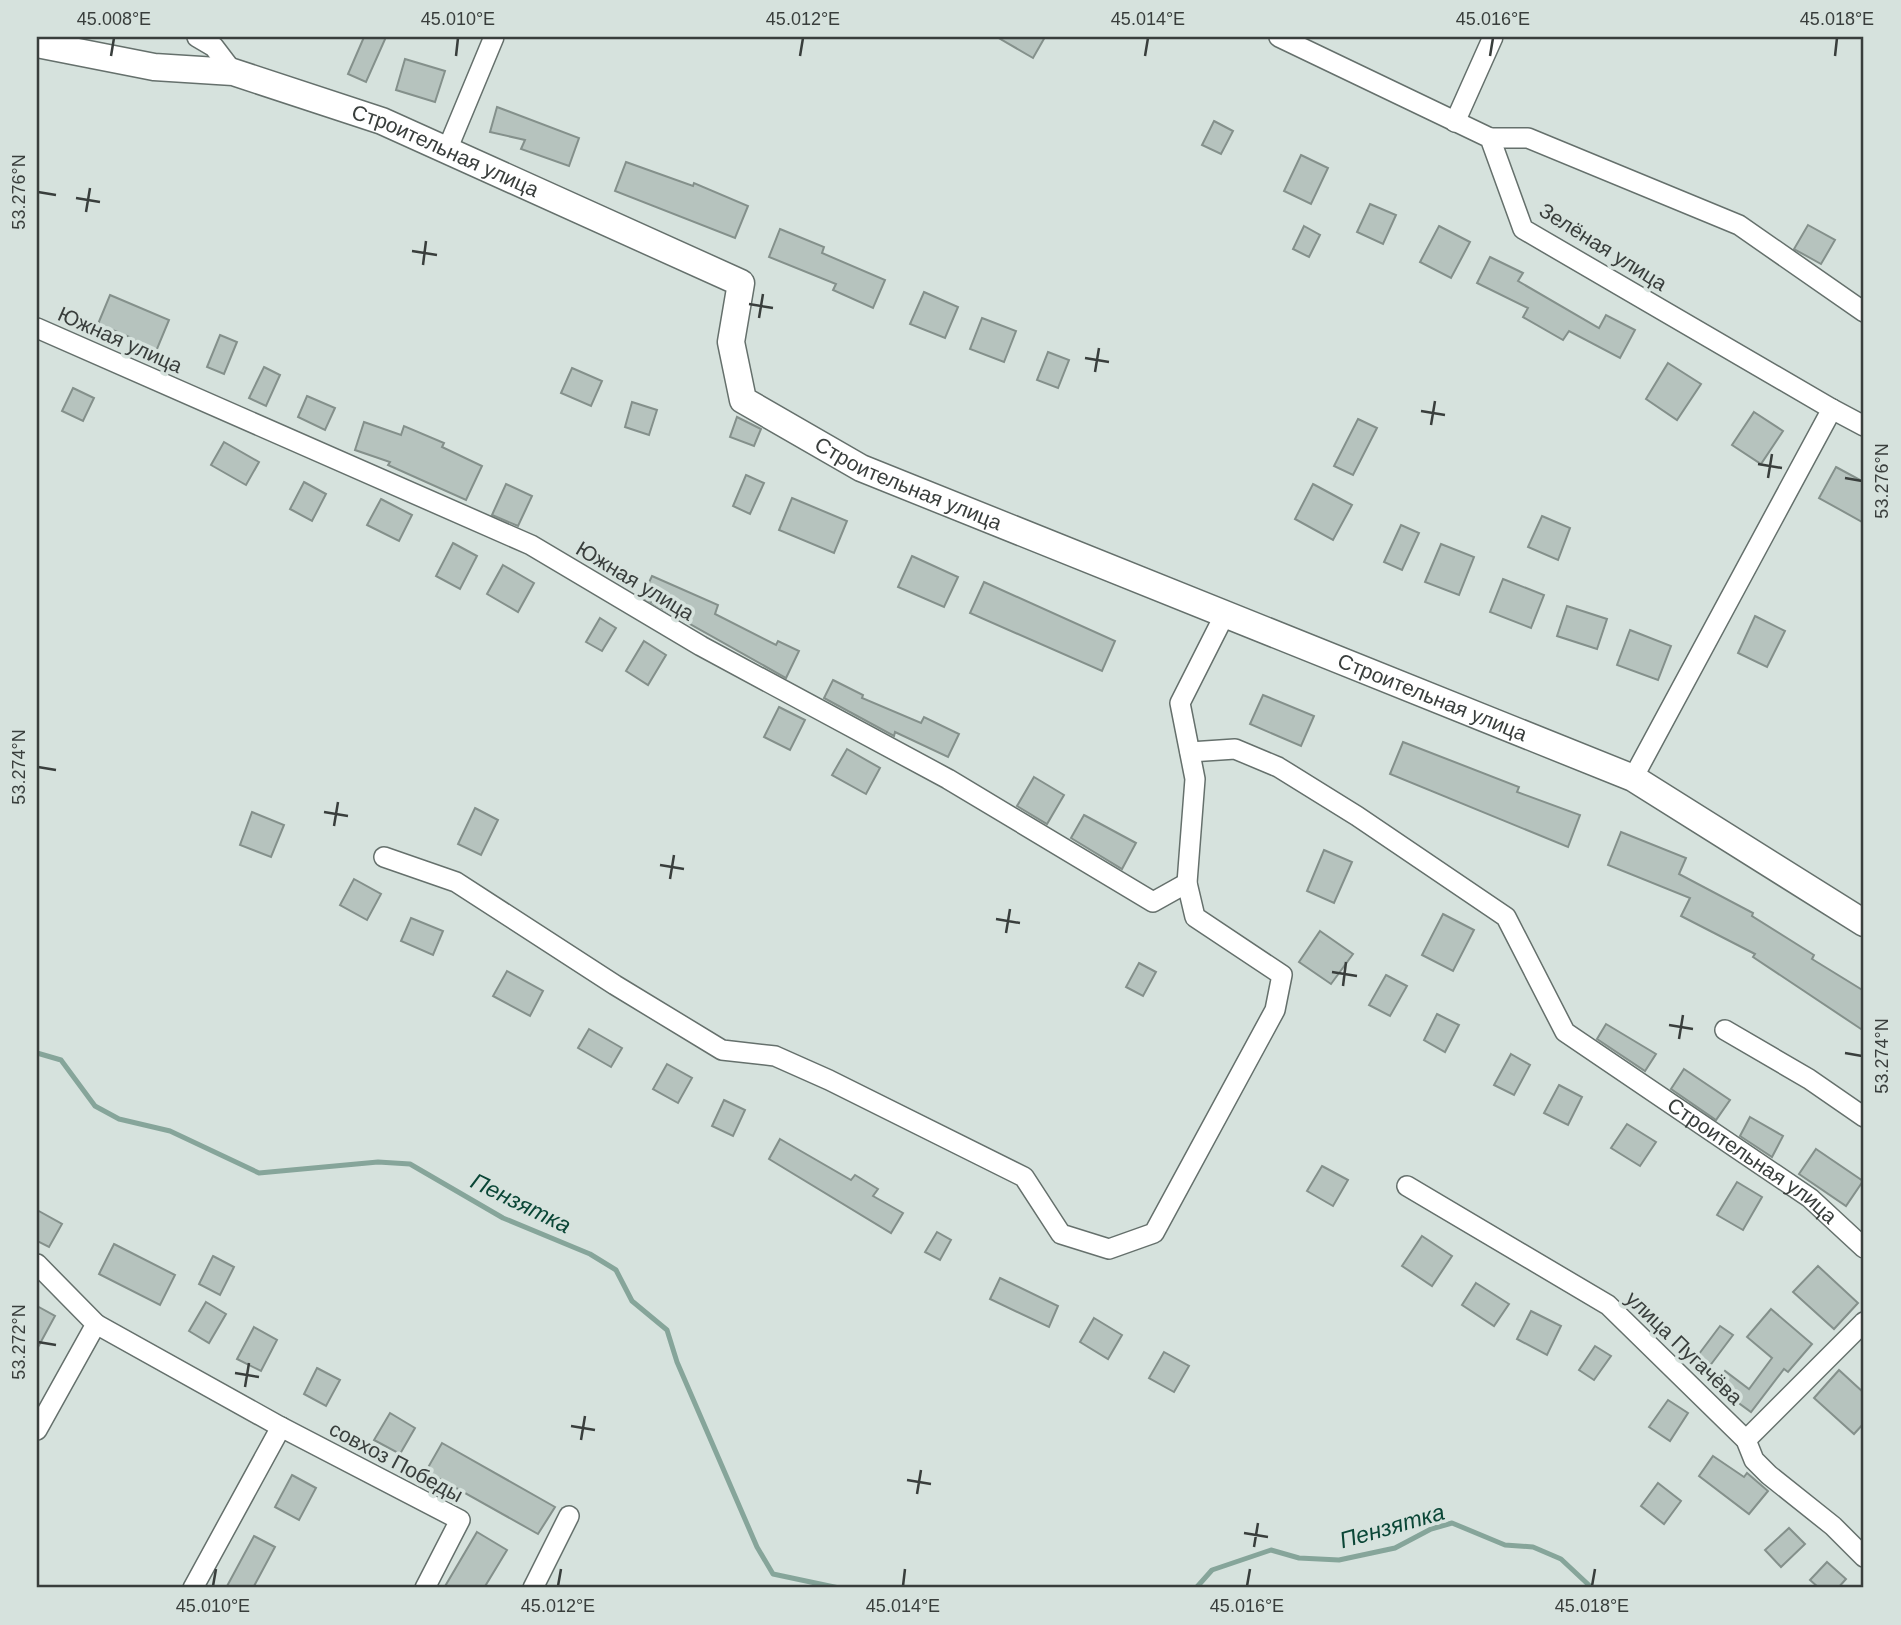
<svg xmlns="http://www.w3.org/2000/svg" width="1901" height="1625" viewBox="0 0 1901 1625" font-family="Helvetica,sans-serif">
  <style>
    .lines { fill: none; stroke-linecap: round; stroke-linejoin: round }
    .stream { stroke: #86a59a; stroke-width: 5 }
    .building { fill: #b6c3be; stroke: #84908b; stroke-width: 2 }
    .street-casing { stroke: #65706c; stroke-width: 22 }
    .secondary-casing { stroke: #65706c; stroke-width: 29 }
    .street { stroke: #fff; stroke-width: 19 }
    .secondary { stroke: #fff; stroke-width: 26 }
    .ticks { fill: none; stroke: #393e3c; stroke-width: 2.5 }
    .labels { text-anchor: middle; stroke-width: 7; stroke-linejoin: round; paint-order: stroke }
    .street-label { font-size: 21px; fill: #393e3c; stroke: #d6e2dd }
    .water-label { font-size: 23px; font-style: italic; fill: #0a4636; stroke: #d6e2dd }
    .neatline { fill: none; stroke: #393e3c; stroke-width: 2.5 }
    .ticks-label { font-size: 18px; text-anchor: middle; fill: #393e3c }
  </style>
  <rect width="100%" height="100%" fill="#d6e2dd"/>
  <g class="lines">
    <g class="stream">
      <path d="M 37,1053 L 61,1060 L 95,1106 L 119,1119 L 170,1131 L 259,1173 L 378,1162 L 410,1164 L 503,1218 L 590,1254 L 616,1270 L 632,1301 L 667,1330 L 677,1362 L 757,1547 L 773,1574 L 839,1588"/>
      <path d="M 1196,1588 L 1212,1570 L 1271,1550 L 1299,1558 L 1339,1560 L 1395,1548 L 1431,1529 L 1452,1523 L 1505,1545 L 1533,1547 L 1561,1559 L 1592,1588"/>
    </g>
  </g>
  <g class="building">
    <path d="M 364,37 L 386,37 L 366,82 L 348,74 Z"/>
    <path d="M 997,37 L 1045,37 L 1033,58 Z"/>
    <path d="M 405,59 L 445,71 L 435,102 L 396,90 Z"/>
    <path d="M 497,107 L 579,138 L 569,166 L 521,149 L 525,140 L 490,132 Z"/>
    <path d="M 1214,121 L 1233,131 L 1221,154 L 1202,145 Z"/>
    <path d="M 1301,155 L 1328,168 L 1311,204 L 1284,191 Z"/>
    <path d="M 626,162 L 693,186 L 694,183 L 748,206 L 735,238 L 615,191 Z"/>
    <path d="M 1370,204 L 1396,215 L 1383,244 L 1357,232 Z"/>
    <path d="M 1808,225 L 1835,240 L 1821,264 L 1794,249 Z"/>
    <path d="M 1304,226 L 1320,235 L 1309,257 L 1293,249 Z"/>
    <path d="M 1439,226 L 1470,242 L 1451,278 L 1420,262 Z"/>
    <path d="M 780,229 L 824,247 L 822,253 L 885,280 L 873,308 L 833,290 L 836,284 L 769,257 Z"/>
    <path d="M 1490,257 L 1523,273 L 1518,281 L 1599,328 L 1606,315 L 1635,330 L 1620,358 L 1569,331 L 1563,340 L 1523,317 L 1528,308 L 1477,283 Z"/>
    <path d="M 924,292 L 958,307 L 945,338 L 910,324 Z"/>
    <path d="M 110,295 L 169,320 L 152,361 L 127,351 L 132,338 L 98,324 Z"/>
    <path d="M 982,318 L 1016,331 L 1004,362 L 970,349 Z"/>
    <path d="M 220,335 L 237,342 L 224,374 L 207,367 Z"/>
    <path d="M 1048,352 L 1069,360 L 1058,388 L 1037,380 Z"/>
    <path d="M 1668,363 L 1701,384 L 1677,420 L 1646,399 Z"/>
    <path d="M 264,367 L 280,375 L 266,406 L 249,398 Z"/>
    <path d="M 572,368 L 602,381 L 591,406 L 561,393 Z"/>
    <path d="M 73,388 L 94,398 L 83,421 L 62,411 Z"/>
    <path d="M 307,396 L 335,408 L 325,430 L 298,417 Z"/>
    <path d="M 632,402 L 657,410 L 649,435 L 625,427 Z"/>
    <path d="M 1754,412 L 1783,431 L 1761,464 L 1732,445 Z"/>
    <path d="M 737,417 L 761,429 L 754,446 L 730,437 Z"/>
    <path d="M 1358,419 L 1377,428 L 1353,475 L 1334,466 Z"/>
    <path d="M 364,422 L 401,435 L 404,426 L 444,443 L 442,447 L 482,466 L 466,500 L 388,465 L 390,462 L 355,450 Z"/>
    <path d="M 224,442 L 259,462 L 246,485 L 211,465 Z"/>
    <path d="M 1836,467 L 1864,482 L 1864,523 L 1819,498 Z"/>
    <path d="M 746,475 L 764,483 L 750,514 L 733,506 Z"/>
    <path d="M 304,482 L 326,494 L 312,521 L 290,509 Z"/>
    <path d="M 506,484 L 532,496 L 518,526 L 492,515 Z"/>
    <path d="M 1313,484 L 1352,505 L 1333,540 L 1295,519 Z"/>
    <path d="M 792,498 L 847,521 L 834,553 L 779,530 Z"/>
    <path d="M 381,499 L 412,515 L 399,541 L 367,525 Z"/>
    <path d="M 1542,516 L 1570,528 L 1558,560 L 1528,547 Z"/>
    <path d="M 1401,525 L 1419,533 L 1402,570 L 1384,562 Z"/>
    <path d="M 453,543 L 477,556 L 460,589 L 436,576 Z"/>
    <path d="M 1441,544 L 1474,557 L 1459,595 L 1425,582 Z"/>
    <path d="M 912,556 L 958,577 L 944,607 L 898,587 Z"/>
    <path d="M 503,565 L 534,583 L 518,612 L 487,594 Z"/>
    <path d="M 652,576 L 718,605 L 715,614 L 776,645 L 778,641 L 799,651 L 786,678 L 642,597 Z"/>
    <path d="M 1503,579 L 1544,595 L 1531,628 L 1490,612 Z"/>
    <path d="M 984,582 L 1115,641 L 1102,671 L 970,613 Z"/>
    <path d="M 1567,606 L 1607,619 L 1597,649 L 1557,636 Z"/>
    <path d="M 1755,616 L 1785,631 L 1767,667 L 1738,653 Z"/>
    <path d="M 600,618 L 616,628 L 602,651 L 586,642 Z"/>
    <path d="M 1630,630 L 1671,646 L 1658,680 L 1617,665 Z"/>
    <path d="M 644,641 L 666,655 L 648,685 L 626,671 Z"/>
    <path d="M 833,680 L 863,695 L 862,698 L 921,723 L 924,717 L 959,734 L 948,757 L 895,732 L 894,736 L 824,698 Z"/>
    <path d="M 1263,695 L 1314,716 L 1301,746 L 1250,724 Z"/>
    <path d="M 779,707 L 805,720 L 790,750 L 764,737 Z"/>
    <path d="M 1403,742 L 1519,787 L 1517,792 L 1580,815 L 1568,847 L 1390,774 Z"/>
    <path d="M 847,749 L 880,768 L 866,794 L 832,775 Z"/>
    <path d="M 1034,777 L 1064,795 L 1047,824 L 1017,806 Z"/>
    <path d="M 475,808 L 498,820 L 481,855 L 458,844 Z"/>
    <path d="M 252,812 L 284,825 L 271,857 L 240,845 Z"/>
    <path d="M 1084,815 L 1136,843 L 1122,869 L 1071,838 Z"/>
    <path d="M 1621,832 L 1686,858 L 1679,874 L 1753,913 L 1752,916 L 1814,955 L 1812,959 L 1864,991 L 1864,1031 L 1753,957 L 1755,954 L 1681,916 L 1690,898 L 1608,865 Z"/>
    <path d="M 1324,850 L 1352,862 L 1334,903 L 1307,891 Z"/>
    <path d="M 354,879 L 381,894 L 367,920 L 340,905 Z"/>
    <path d="M 1443,914 L 1474,930 L 1453,971 L 1422,955 Z"/>
    <path d="M 411,918 L 443,931 L 433,955 L 401,941 Z"/>
    <path d="M 1320,931 L 1353,954 L 1331,984 L 1299,962 Z"/>
    <path d="M 1139,963 L 1156,972 L 1143,996 L 1126,987 Z"/>
    <path d="M 507,971 L 543,991 L 530,1016 L 493,996 Z"/>
    <path d="M 1386,975 L 1407,986 L 1390,1016 L 1369,1005 Z"/>
    <path d="M 1437,1014 L 1459,1025 L 1445,1052 L 1424,1040 Z"/>
    <path d="M 1606,1024 L 1656,1054 L 1645,1071 L 1597,1039 Z"/>
    <path d="M 589,1029 L 622,1048 L 611,1067 L 578,1048 Z"/>
    <path d="M 1511,1054 L 1530,1065 L 1514,1095 L 1494,1085 Z"/>
    <path d="M 667,1064 L 692,1078 L 678,1103 L 653,1089 Z"/>
    <path d="M 1684,1069 L 1730,1100 L 1716,1120 L 1671,1089 Z"/>
    <path d="M 1559,1085 L 1582,1097 L 1568,1125 L 1544,1113 Z"/>
    <path d="M 724,1100 L 745,1110 L 733,1136 L 712,1126 Z"/>
    <path d="M 1750,1117 L 1783,1136 L 1772,1157 L 1740,1136 Z"/>
    <path d="M 1627,1124 L 1656,1142 L 1640,1166 L 1611,1148 Z"/>
    <path d="M 780,1139 L 851,1180 L 855,1175 L 878,1189 L 873,1196 L 903,1213 L 891,1233 L 769,1159 Z"/>
    <path d="M 1816,1149 L 1863,1181 L 1846,1206 L 1799,1174 Z"/>
    <path d="M 1322,1166 L 1348,1180 L 1333,1206 L 1307,1191 Z"/>
    <path d="M 1737,1182 L 1762,1197 L 1743,1230 L 1717,1215 Z"/>
    <path d="M 37,1210 L 62,1224 L 49,1247 L 37,1241 Z"/>
    <path d="M 937,1232 L 951,1240 L 940,1260 L 925,1252 Z"/>
    <path d="M 1422,1236 L 1452,1256 L 1432,1286 L 1402,1266 Z"/>
    <path d="M 114,1244 L 175,1275 L 160,1305 L 99,1274 Z"/>
    <path d="M 213,1256 L 234,1267 L 220,1295 L 199,1284 Z"/>
    <path d="M 1818,1266 L 1858,1303 L 1834,1329 L 1793,1292 Z"/>
    <path d="M 1000,1278 L 1058,1306 L 1049,1327 L 990,1299 Z"/>
    <path d="M 1476,1283 L 1509,1304 L 1494,1326 L 1462,1305 Z"/>
    <path d="M 206,1302 L 226,1314 L 209,1343 L 189,1331 Z"/>
    <path d="M 37,1306 L 55,1316 L 37,1349 Z"/>
    <path d="M 1771,1309 L 1812,1344 L 1788,1372 L 1784,1369 L 1751,1412 L 1714,1385 L 1725,1371 L 1749,1389 L 1772,1358 L 1747,1337 Z"/>
    <path d="M 1531,1311 L 1561,1326 L 1547,1355 L 1517,1339 Z"/>
    <path d="M 1094,1318 L 1122,1335 L 1108,1359 L 1080,1342 Z"/>
    <path d="M 1720,1326 L 1733,1335 L 1706,1371 L 1693,1362 Z"/>
    <path d="M 254,1327 L 277,1340 L 261,1371 L 237,1359 Z"/>
    <path d="M 1595,1346 L 1611,1356 L 1594,1380 L 1579,1370 Z"/>
    <path d="M 1164,1352 L 1189,1366 L 1174,1392 L 1149,1378 Z"/>
    <path d="M 317,1368 L 340,1380 L 326,1406 L 304,1394 Z"/>
    <path d="M 1839,1370 L 1864,1393 L 1864,1423 L 1854,1434 L 1814,1398 Z"/>
    <path d="M 1668,1400 L 1688,1413 L 1670,1441 L 1649,1427 Z"/>
    <path d="M 390,1413 L 415,1428 L 400,1454 L 374,1440 Z"/>
    <path d="M 442,1443 L 555,1507 L 538,1534 L 426,1471 Z"/>
    <path d="M 1713,1456 L 1744,1477 L 1747,1473 L 1768,1491 L 1749,1514 L 1699,1476 Z"/>
    <path d="M 292,1475 L 316,1488 L 299,1520 L 275,1507 Z"/>
    <path d="M 1658,1483 L 1681,1501 L 1664,1524 L 1641,1506 Z"/>
    <path d="M 1789,1528 L 1805,1544 L 1781,1567 L 1765,1550 Z"/>
    <path d="M 477,1532 L 507,1550 L 484,1588 L 444,1588 Z"/>
    <path d="M 254,1536 L 275,1547 L 253,1588 L 226,1588 Z"/>
    <path d="M 1827,1562 L 1846,1579 L 1838,1588 L 1819,1588 L 1810,1580 Z"/>
  </g>
  <g class="lines">
    <g class="street-casing">
      <g id="street">
        <path d="M 197,37 L 214,47 L 233,72"/>
        <path d="M 1279,37 L 1490,138 L 1523,229 L 1832,409 L 1633,778"/>
        <path d="M 1455,122 L 1493,37"/>
        <path d="M 1490,138 L 1528,138 L 1739,225 L 1864,312"/>
        <path d="M 447,150 L 494,37"/>
        <path d="M 37,328 L 531,545 L 701,646 L 948,779 L 1153,902 L 1187,883"/>
        <path d="M 1832,409 L 1864,426"/>
        <path id="s1" d="M 1190,752 L 1235,749 L 1278,767 L 1357,816 L 1506,917 L 1565,1032 L 1810,1198 L 1864,1248"/>
        <path d="M 384,857 L 456,882 L 615,985 L 722,1050 L 775,1056 L 829,1080 L 1024,1177 L 1061,1234 L 1109,1249 L 1154,1233 L 1275,1010 L 1282,975 L 1195,917 L 1187,883 L 1195,779 L 1180,703 L 1225,614"/>
        <path d="M 1725,1030 L 1809,1079 L 1864,1117"/>
        <path d="M 1407,1186 L 1608,1305 L 1746,1440 L 1754,1460 L 1769,1475 L 1833,1526 L 1864,1557"/>
        <path d="M 37,1264 L 96,1324 L 37,1430"/>
        <path d="M 96,1324 L 281,1427 L 460,1520 L 425,1588"/>
        <path d="M 1746,1440 L 1864,1322"/>
        <path d="M 193,1588 L 281,1427"/>
        <path d="M 533,1588 L 569,1516"/>
      </g>
    </g>
    <g class="secondary-casing">
      <g id="secondary">
        <path id="s2" d="M 37,44 L 154,67 L 233,72 L 382,121 L 741,283 L 731,342 L 743,400 L 861,468 L 1633,778 L 1864,923"/>
      </g>
    </g>
    <use href="#street" class="street"/>
    <use href="#secondary" class="secondary"/>
  </g>
  <path class="ticks" d="M 111,56 L 114,38M 456,56 L 458,38M 800,56 L 803,38M 1145,56 L 1148,38M 1490,56 L 1493,38M 1835,56 L 1837,38M 38,192 L 56,195M 76,198 L 100,202M 86,212 L 90,188M 412,251 L 437,255M 423,265 L 426,241M 749,304 L 773,308M 759,318 L 763,294M 1085,358 L 1109,362M 1095,372 L 1099,348M 1421,411 L 1445,415M 1431,425 L 1435,401M 1758,464 L 1782,468M 1768,478 L 1772,454M 1845,478 L 1862,481M 38,767 L 56,770M 324,812 L 348,816M 334,826 L 338,802M 660,865 L 684,869M 670,879 L 674,855M 996,919 L 1020,923M 1006,933 L 1010,909M 1332,972 L 1357,976M 1343,986 L 1346,962M 1669,1025 L 1693,1029M 1679,1039 L 1683,1015M 1845,1053 L 1862,1056M 38,1342 L 56,1345M 235,1373 L 259,1377M 245,1387 L 249,1363M 571,1426 L 595,1430M 581,1440 L 585,1416M 907,1480 L 931,1484M 917,1494 L 921,1470M 1244,1533 L 1268,1537M 1254,1547 L 1258,1523M 213,1586 L 216,1569M 558,1586 L 561,1569M 903,1586 L 905,1569M 1247,1586 L 1250,1569M 1592,1586 L 1595,1569"/>
  <g class="labels">
    <g class="street-label">
      <text dy="7" stroke="none"><textPath href="#s2" startOffset="425">Строительная улица</textPath></text>
      <text transform="translate(1603 247) rotate(32)" y="7">Зелёная улица</text>
      <text transform="translate(120 340) rotate(24)" y="7">Южная улица</text>
      <text dy="7" stroke="none"><textPath href="#s2" startOffset="1054">Строительная улица</textPath></text>
      <text transform="translate(635 581) rotate(31)" y="7">Южная улица</text>
      <text dy="7" stroke="none"><textPath href="#s2" startOffset="1620">Строительная улица</textPath></text>
      <text dy="7" stroke="none"><textPath href="#s1" startOffset="721">Строительная улица</textPath></text>
      <text transform="translate(1684 1348) rotate(44)" y="7">улица Пугачёва</text>
      <text transform="translate(396 1462) rotate(28)" y="7">совхоз Победы</text>
    </g>
    <g class="water-label">
      <text transform="translate(521 1203) rotate(26)" y="8">Пензятка</text>
      <text transform="translate(1392 1526) rotate(-16)" y="8">Пензятка</text>
    </g>
  </g>
  <rect width="1901" height="1625" fill="none" stroke="#d6e2dd" stroke-width="77"/>
  <rect x="38" y="38" width="1824" height="1548" class="neatline"/>
  <g class="ticks-label">
    <text x="114" y="25">45.008°E</text>
    <text x="458" y="25">45.010°E</text>
    <text x="803" y="25">45.012°E</text>
    <text x="1148" y="25">45.014°E</text>
    <text x="1493" y="25">45.016°E</text>
    <text x="1837" y="25">45.018°E</text>
    <text transform="translate(19 192) rotate(-90)" y="6">53.276°N</text>
    <text transform="translate(1882 481) rotate(-90)" y="6">53.276°N</text>
    <text transform="translate(19 767) rotate(-90)" y="6">53.274°N</text>
    <text transform="translate(1882 1056) rotate(-90)" y="6">53.274°N</text>
    <text transform="translate(19 1342) rotate(-90)" y="6">53.272°N</text>
    <text x="213" y="1612">45.010°E</text>
    <text x="558" y="1612">45.012°E</text>
    <text x="903" y="1612">45.014°E</text>
    <text x="1247" y="1612">45.016°E</text>
    <text x="1592" y="1612">45.018°E</text>
  </g>
</svg>
